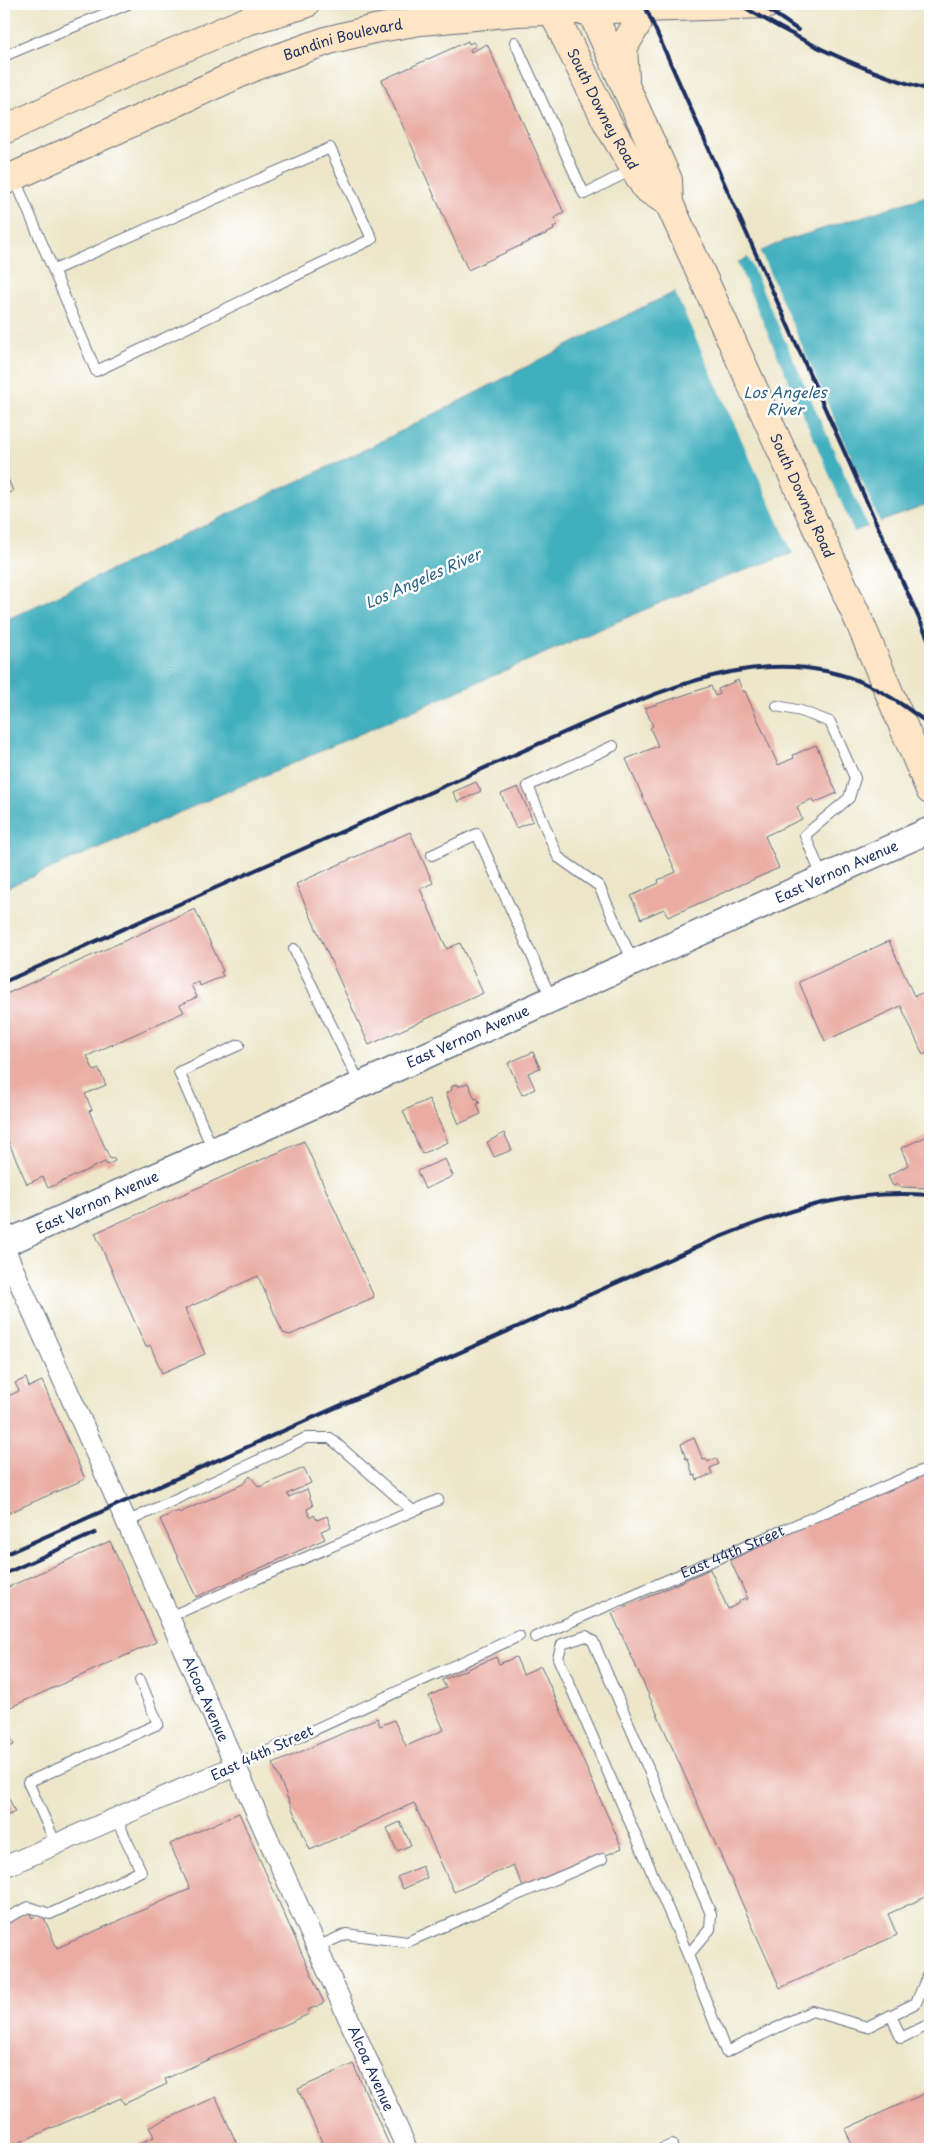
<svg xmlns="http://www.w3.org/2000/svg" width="934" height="2153" viewBox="0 0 934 2153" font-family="'Playpen Sans',sans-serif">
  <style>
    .water { fill: #41afbe; stroke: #2e6f8e }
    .pier { fill: #ede6c9 }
    .building { fill: #e9aba2 }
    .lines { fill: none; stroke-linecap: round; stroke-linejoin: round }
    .service-casing { stroke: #646f83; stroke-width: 12 }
    .minor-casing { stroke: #646f83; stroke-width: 22 }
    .tertiary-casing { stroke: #646f83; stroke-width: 28 }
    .secondary-casing { stroke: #646f83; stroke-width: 30 }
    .service { stroke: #fff; stroke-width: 10 }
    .minor { stroke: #fff; stroke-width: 20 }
    .tertiary { stroke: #fff; stroke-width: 25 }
    .secondary { stroke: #fde5c5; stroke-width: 28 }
    .rail { stroke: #1b2f5e; stroke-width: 4 }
    .labels { text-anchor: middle; stroke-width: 5; stroke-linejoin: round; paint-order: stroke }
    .street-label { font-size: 14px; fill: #1b2f5e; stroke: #fff }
    .water-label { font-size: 15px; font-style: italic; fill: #2a6284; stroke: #fff }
  </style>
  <rect width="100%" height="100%" fill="#fff"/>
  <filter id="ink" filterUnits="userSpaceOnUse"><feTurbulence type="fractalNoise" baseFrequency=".02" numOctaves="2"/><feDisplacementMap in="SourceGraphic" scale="10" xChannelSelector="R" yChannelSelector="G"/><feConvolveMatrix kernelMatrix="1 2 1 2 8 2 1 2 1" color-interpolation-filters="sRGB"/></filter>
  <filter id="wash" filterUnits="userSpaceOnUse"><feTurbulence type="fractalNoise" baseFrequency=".0096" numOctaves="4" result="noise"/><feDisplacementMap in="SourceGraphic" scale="20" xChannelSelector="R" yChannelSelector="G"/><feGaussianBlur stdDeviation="1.12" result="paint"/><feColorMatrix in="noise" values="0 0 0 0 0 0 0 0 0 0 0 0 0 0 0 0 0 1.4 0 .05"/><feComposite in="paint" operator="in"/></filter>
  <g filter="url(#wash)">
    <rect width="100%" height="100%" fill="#ede6c9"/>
    <path class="water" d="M 930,195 L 930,504 L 690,590 L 4,889 L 4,621 L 374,445 L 637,310 L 781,242 Z"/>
    <g class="pier">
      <path d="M 759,249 L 881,525 L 869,529 L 747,255 Z"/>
      <path d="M 736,260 L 855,534 L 794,556 L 674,290 Z"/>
    </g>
    <g id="blocks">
      <g class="building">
        <path d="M 468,41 L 469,44 L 473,42 L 476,46 L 470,49 L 471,52 L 487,44 L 564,213 L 554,218 L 557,225 L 553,227 L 554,230 L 468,270 L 382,80 Z"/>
        <path d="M 4,469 L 13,491 L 4,495 Z"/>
        <path d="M 738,680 L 743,692 L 745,691 L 778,765 L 794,758 L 793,755 L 816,745 L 837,793 L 814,803 L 812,799 L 797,807 L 802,819 L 765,836 L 779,868 L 668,917 L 664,909 L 641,919 L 631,896 L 659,883 L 658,880 L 676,872 L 626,759 L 658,746 L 650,728 L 653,726 L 645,708 L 711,686 L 715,696 L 720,694 L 718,689 Z"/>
        <path d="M 476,782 L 481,791 L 458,802 L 453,792 Z"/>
        <path d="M 518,787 L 533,821 L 516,828 L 501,794 Z"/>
        <path d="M 410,832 L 433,883 L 420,889 L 447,949 L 460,943 L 483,993 L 369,1045 L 296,884 Z"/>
        <path d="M 195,909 L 223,971 L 221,972 L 223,976 L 200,986 L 199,982 L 191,985 L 197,997 L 180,1005 L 184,1012 L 87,1056 L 94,1071 L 99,1069 L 106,1085 L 85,1094 L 92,1110 L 89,1111 L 110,1159 L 114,1158 L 115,1161 L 107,1165 L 105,1162 L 48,1188 L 43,1177 L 27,1184 L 4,1132 L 4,995 Z"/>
        <path d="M 889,941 L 914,996 L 925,992 L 930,1004 L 930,1051 L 923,1055 L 901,1006 L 825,1041 L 799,982 Z"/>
        <path d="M 533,1052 L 540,1068 L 528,1073 L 535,1089 L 522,1095 L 508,1063 Z"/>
        <path d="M 468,1083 L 475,1099 L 477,1098 L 480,1103 L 477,1104 L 481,1114 L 459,1124 L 446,1093 L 452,1090 L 451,1087 L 457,1084 L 458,1087 Z"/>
        <path d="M 429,1099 L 448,1142 L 422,1154 L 403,1111 Z"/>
        <path d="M 504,1133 L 512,1150 L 494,1157 L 487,1142 Z"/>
        <path d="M 930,1135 L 930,1188 L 900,1187 L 898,1184 L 893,1186 L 888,1176 L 908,1165 L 901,1148 Z"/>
        <path d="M 304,1141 L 374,1297 L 290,1335 L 283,1333 L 258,1276 L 185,1309 L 205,1354 L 162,1373 L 150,1345 L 146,1347 L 95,1233 Z"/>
        <path d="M 445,1159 L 453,1176 L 425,1189 L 417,1171 Z"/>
        <path d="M 26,1378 L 29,1387 L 42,1381 L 85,1479 L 4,1515 L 4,1398 L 19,1391 L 15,1383 Z"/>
        <path d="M 694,1438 L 703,1460 L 706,1459 L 708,1462 L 716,1458 L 719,1464 L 710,1468 L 712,1474 L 697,1480 L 695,1475 L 693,1476 L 688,1459 L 686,1459 L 681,1444 Z"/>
        <path d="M 304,1468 L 311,1483 L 287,1494 L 289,1497 L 307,1489 L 313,1506 L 307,1509 L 310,1518 L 314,1515 L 317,1520 L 327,1516 L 331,1527 L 321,1531 L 325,1539 L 196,1597 L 160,1519 L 178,1511 L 179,1513 L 243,1484 L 250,1476 L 259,1487 Z"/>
        <path d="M 930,1470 L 930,1895 L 888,1914 L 897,1935 L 780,1988 L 612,1613 L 710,1569 L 728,1609 L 740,1603 L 739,1601 L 745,1598 L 746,1600 L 748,1599 L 730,1560 Z"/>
        <path d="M 110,1541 L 156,1642 L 4,1710 L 4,1589 Z"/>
        <path d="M 496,1657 L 499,1664 L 516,1657 L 523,1674 L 541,1666 L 622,1848 L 525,1891 L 513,1865 L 454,1892 L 414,1803 L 310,1850 L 273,1764 L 377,1718 L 380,1726 L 394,1720 L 406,1746 L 444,1730 L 429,1696 L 446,1688 L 442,1680 Z"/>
        <path d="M 4,1723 L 14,1745 L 4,1749 Z"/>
        <path d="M 4,1787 L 15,1812 L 4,1817 Z"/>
        <path d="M 239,1813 L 324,2003 L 308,2010 L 309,2014 L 165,2079 L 167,2084 L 124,2104 L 121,2098 L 4,2149 L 4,1923 L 29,1911 L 32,1918 L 42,1913 L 57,1948 L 190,1889 L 170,1844 Z"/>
        <path d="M 400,1822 L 411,1845 L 397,1851 L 387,1828 Z"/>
        <path d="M 422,1866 L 427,1878 L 403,1889 L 397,1877 Z"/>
        <path d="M 353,2064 L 391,2149 L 325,2149 L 298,2089 Z"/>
        <path d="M 930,2091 L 930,2149 L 854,2149 L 845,2129 Z"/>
        <path d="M 216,2097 L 239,2149 L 126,2149 L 154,2137 L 149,2127 Z"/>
      </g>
    </g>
  </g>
  <g filter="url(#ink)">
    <use href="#blocks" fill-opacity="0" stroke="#646f83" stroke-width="1"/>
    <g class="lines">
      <g class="service-casing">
        <g id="service">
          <path d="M 515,42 L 584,194 L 634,169"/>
          <path d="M 4,56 L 128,4"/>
          <path d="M 14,177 L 96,371 L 372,239 L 330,148 L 54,270"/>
          <path d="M 777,706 L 801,711 L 830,722 L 855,778 L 849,798 L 805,835 L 822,877"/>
          <path d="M 613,746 L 528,786 L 558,857 L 599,886 L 633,962"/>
          <path d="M 432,855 L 477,834 L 551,998"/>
          <path d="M 294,949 L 360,1084"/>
          <path d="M 213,1150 L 179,1072 L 239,1045"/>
          <path d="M 127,1522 L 306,1438 L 330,1438 L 413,1511"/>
          <path d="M 169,1617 L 438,1500"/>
          <path id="s1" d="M 535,1637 L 930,1467"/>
          <path d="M 235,1766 L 519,1636"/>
          <path d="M 56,1844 L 28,1782 L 158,1724 L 140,1680"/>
          <path d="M 4,1919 L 29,1907 L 50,1914 L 141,1871 L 116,1818"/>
          <path d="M 317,1947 L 346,1934 L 407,1942 L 602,1859"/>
          <path d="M 688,1955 L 710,1929 L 711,1914 L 593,1641 L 586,1636 L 562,1644 L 558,1658 L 688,1955 L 726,2052 L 812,2011 L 867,2027 L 916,2003 L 930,1970"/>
          <path d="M 891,2015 L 901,2038 L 930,2024"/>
          <path d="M 662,2149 L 672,2145"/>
        </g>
      </g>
      <g class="minor-casing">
        <g id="minor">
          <path id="s2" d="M 4,1248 L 407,2149"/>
          <path d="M 4,1867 L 235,1766"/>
        </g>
      </g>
      <g class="tertiary-casing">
        <g id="tertiary">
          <path id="s3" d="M 4,1244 L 930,830"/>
        </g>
      </g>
      <g class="secondary-casing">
        <g id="secondary">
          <path id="s4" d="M 549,4 L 608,124 L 646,188 L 669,203"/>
          <path id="s5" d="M 588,4 L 668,180 L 669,203 L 860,623 L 930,790"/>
          <path d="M 625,78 L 623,48 L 646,8"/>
          <path d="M 4,130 L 134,69 L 247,21 L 305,4"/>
          <path id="s6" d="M 4,181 L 256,66 L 329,40 L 374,29 L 421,21 L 517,12 L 768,4"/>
        </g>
      </g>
      <use href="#service" class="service"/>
      <use href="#minor" class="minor"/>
      <use href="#tertiary" class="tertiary"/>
      <use href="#secondary" class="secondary"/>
      <g class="rail">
        <path d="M 644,4 L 930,643"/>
        <path d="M 739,4 C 798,40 863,72 930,90"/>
        <path d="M 760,4 L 798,30"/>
        <path d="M 4,982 L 599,717 C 683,681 776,644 866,684 C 890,695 910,710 930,725"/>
        <path d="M 4,1555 L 715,1239 C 789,1209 849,1189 930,1195"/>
        <path d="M 4,1574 L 95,1533"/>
      </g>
    </g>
  </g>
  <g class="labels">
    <g class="street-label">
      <text dy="5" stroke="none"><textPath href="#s6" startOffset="368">Bandini Boulevard</textPath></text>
      <text dy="5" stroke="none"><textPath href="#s4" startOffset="118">South Downey Road</textPath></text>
      <text dy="5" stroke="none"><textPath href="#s5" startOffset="538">South Downey Road</textPath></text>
      <text dy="5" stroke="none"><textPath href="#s3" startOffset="912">East Vernon Avenue</textPath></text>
      <text dy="5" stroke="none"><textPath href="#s3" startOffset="508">East Vernon Avenue</textPath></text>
      <text dy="5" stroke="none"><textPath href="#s3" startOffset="102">East Vernon Avenue</textPath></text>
      <text dy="5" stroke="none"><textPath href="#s1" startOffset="215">East 44th Street</textPath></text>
      <text dy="5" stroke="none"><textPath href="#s2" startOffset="494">Alcoa Avenue</textPath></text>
      <text transform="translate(262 1753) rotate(-25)" y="5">East 44th Street</text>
      <text dy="5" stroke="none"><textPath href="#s2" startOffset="899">Alcoa Avenue</textPath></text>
    </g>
    <g class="water-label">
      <text x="785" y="398">Los Angeles<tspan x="785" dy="17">River</tspan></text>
      <text transform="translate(423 579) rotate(-24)" y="5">Los Angeles River</text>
    </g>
  </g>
  <rect width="934" height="2153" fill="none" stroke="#fff" stroke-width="20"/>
</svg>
